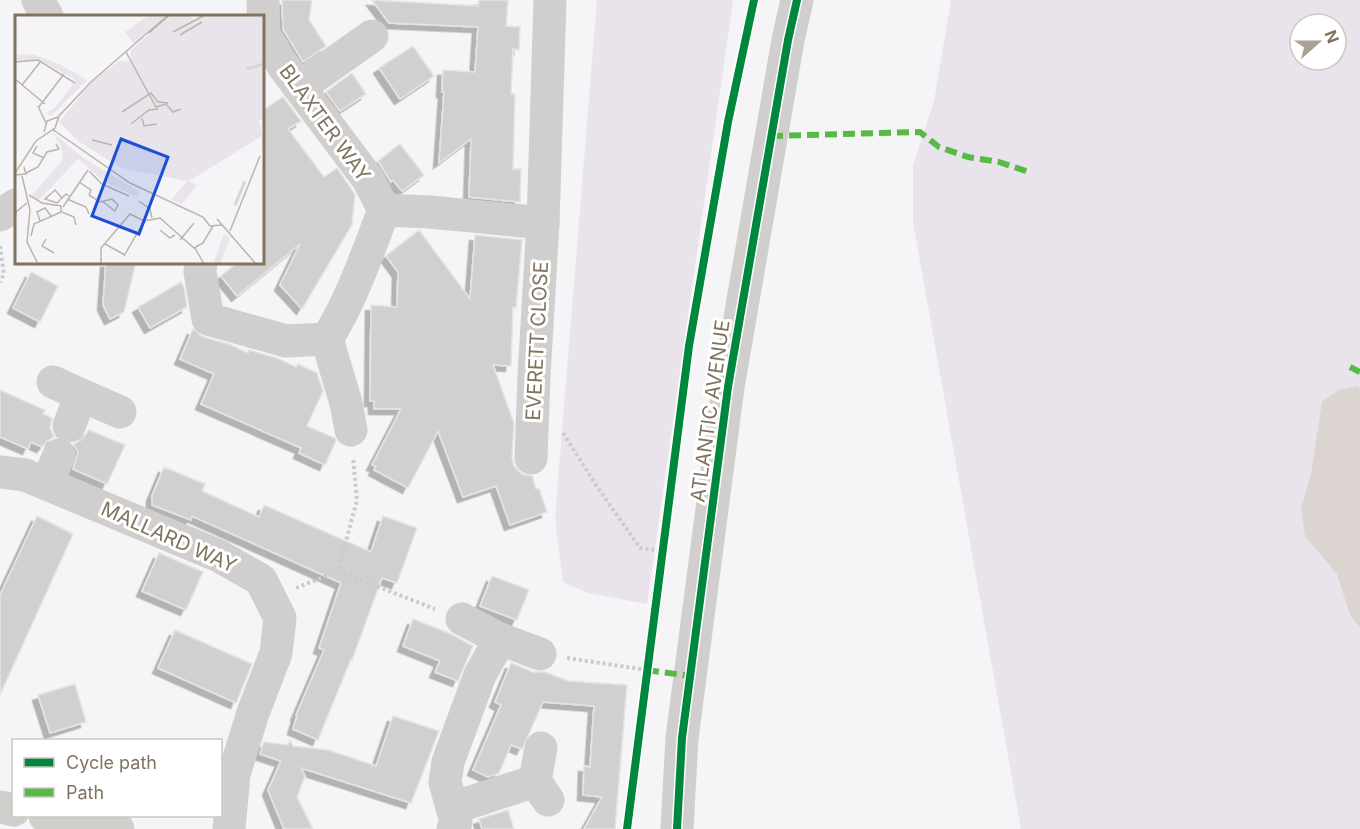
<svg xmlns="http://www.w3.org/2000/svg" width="1360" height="829" viewBox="0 0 1360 829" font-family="Inter,sans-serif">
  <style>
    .green { fill: #e9e4eb; fill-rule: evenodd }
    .water { fill: #dbd4d0 }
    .building { fill: #d2d0cf; stroke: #e4e4e6; stroke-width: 1.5; filter: url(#shadow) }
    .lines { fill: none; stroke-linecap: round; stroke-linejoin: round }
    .path { stroke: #cccbcb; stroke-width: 4; stroke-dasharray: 3 3; stroke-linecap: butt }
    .minor { stroke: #d0cfce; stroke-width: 33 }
    .quiet { stroke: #58b947; stroke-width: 6; stroke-dasharray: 12 6; stroke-linecap: butt }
    .cycleway-casing { stroke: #fff; stroke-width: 11 }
    .cycleway { stroke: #00873e; stroke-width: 8 }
    .labels { text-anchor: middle; stroke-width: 6; stroke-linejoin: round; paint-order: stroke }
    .street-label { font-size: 20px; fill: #82735f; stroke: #fff }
    .inset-river { fill: none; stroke: #dbd4d0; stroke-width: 3 }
    .inset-road { fill: none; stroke: #bdb4ac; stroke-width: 1.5 }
    .view { fill: #1d4ed8; fill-opacity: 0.15; stroke: #1d4ed8; stroke-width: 3 }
    .inset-edge { fill: none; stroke: #82735f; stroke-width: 3 }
  </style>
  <defs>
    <filter id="shadow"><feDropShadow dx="-5.5" dy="5.5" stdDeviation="0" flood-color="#0004"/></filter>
  </defs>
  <rect width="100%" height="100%" fill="#f5f4f6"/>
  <g class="green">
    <path d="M 597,0 L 733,0 L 647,604 L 588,593 L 563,582 L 555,518 Z"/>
    <path d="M 951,0 L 1360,0 L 1360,829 L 1021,829 L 913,222 L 913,165 L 934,101 ZM 1300,24 L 1336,24 L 1336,60 L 1300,60 Z"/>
  </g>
  <path class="water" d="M 1357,386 L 1360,388 L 1360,627 L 1350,615 L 1337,574 L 1305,536 L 1301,509 L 1311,474 L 1322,402 L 1338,390 Z"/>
  <g class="building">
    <path d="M 282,0 L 312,0 L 309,20 L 326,46 L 303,62 L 283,29 Z"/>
    <path d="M 372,0 L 478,6 L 479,0 L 508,0 L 506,26 L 520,27 L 519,50 L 513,49 L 511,94 L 515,94 L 513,169 L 521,169 L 520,202 L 469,197 L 471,139 L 439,163 L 444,92 L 442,92 L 443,70 L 475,72 L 478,27 L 389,23 Z"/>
    <path d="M 413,46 L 434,76 L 400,99 L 379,68 Z"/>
    <path d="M 352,73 L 366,94 L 340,111 L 326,92 Z"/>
    <path d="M 283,97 L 301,121 L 288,129 L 324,177 L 337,168 L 355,194 L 352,225 L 302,309 L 280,285 L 300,244 L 237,296 L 221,276 L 238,262 L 262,262 L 262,111 Z"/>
    <path d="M 400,144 L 424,175 L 402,191 L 393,180 L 391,182 L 378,161 Z"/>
    <path d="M 419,230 L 470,299 L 475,235 L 522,240 L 516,308 L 513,307 L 511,366 L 493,365 L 514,423 L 512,457 L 514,466 L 522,474 L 532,476 L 536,489 L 539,488 L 547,512 L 510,525 L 496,486 L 463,497 L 438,431 L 408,488 L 374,470 L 376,466 L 372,465 L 401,409 L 374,409 L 374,401 L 370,401 L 371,305 L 397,307 L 398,272 L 386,256 Z"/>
    <path d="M 106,262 L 136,262 L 124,312 L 110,319 L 103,305 Z"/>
    <path d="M 31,272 L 58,286 L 40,322 L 13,308 Z"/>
    <path d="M 181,282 L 184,287 L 187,307 L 150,328 L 138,307 Z"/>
    <path d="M 193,329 L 203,337 L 229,344 L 248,353 L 249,350 L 277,358 L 296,367 L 298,364 L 317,373 L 323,391 L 307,426 L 335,438 L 336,441 L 325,465 L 299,453 L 301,448 L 201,404 L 214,374 L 180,359 Z"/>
    <path d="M 0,390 L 45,410 L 43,414 L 52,418 L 50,428 L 54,437 L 47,441 L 42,447 L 31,442 L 28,449 L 0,437 Z"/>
    <path d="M 89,430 L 125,445 L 107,484 L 73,469 L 78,453 L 74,444 L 81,440 Z"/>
    <path d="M 164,467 L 205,484 L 202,491 L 259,517 L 264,505 L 371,552 L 383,516 L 417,528 L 397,583 L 382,578 L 352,660 L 351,659 L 318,740 L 293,729 L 297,716 L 296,715 L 324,650 L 319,648 L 341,583 L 192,516 L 191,520 L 152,505 L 152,496 Z"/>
    <path d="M 37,516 L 73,534 L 0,695 L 0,595 Z"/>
    <path d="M 159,553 L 203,572 L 186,610 L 142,591 Z"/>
    <path d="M 492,576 L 529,590 L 517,620 L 480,606 Z"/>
    <path d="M 413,619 L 451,634 L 473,646 L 458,681 L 435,672 L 440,661 L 403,646 Z"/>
    <path d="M 175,630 L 252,664 L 236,703 L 158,668 Z"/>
    <path d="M 511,663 L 533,672 L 545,672 L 568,681 L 627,685 L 615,829 L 584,829 L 602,797 L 583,795 L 584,766 L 590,767 L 594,706 L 543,702 L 522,749 L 511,745 L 499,773 L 488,777 L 473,770 L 501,705 L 495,702 Z"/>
    <path d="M 75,684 L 86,722 L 50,733 L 38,695 Z"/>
    <path d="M 393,716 L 439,731 L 411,803 L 301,768 L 305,776 L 297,797 L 313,829 L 284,829 L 268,790 L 281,761 L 260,754 L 264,742 L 288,745 L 290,740 L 293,746 L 328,750 L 376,766 Z"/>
    <path d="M 508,810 L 514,829 L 482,829 L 479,819 Z"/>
  </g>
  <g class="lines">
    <g class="path">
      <path d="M 0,246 L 4,274 L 0,282"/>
      <path d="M 563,433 L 596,485 L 640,548 L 662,551"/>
      <path d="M 338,571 L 435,609"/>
      <path d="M 296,588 L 338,571 L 357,500 L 353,458"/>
      <path d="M 567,658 L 647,670"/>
    </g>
    <g class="minor">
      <path d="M 38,0 L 47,16"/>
      <path d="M 300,87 L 372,36"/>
      <path d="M 384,210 L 430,212 L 543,223"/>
      <path d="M 0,215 L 16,205"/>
      <path d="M 201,262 L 200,272 L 208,319 L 286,341 L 327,339 C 352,299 367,254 384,210 L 368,179 L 284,67 L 264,34 L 263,0"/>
      <path d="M 327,339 L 346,403 L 351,430"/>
      <path d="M 53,382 L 81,395"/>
      <path d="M 69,426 L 81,395 L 120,412"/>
      <path d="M 531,458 L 534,376 L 543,223 L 550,0"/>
      <path d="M 0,472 L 25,475 L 219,556 L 261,580 L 280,618 L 276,653 L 253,713 L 234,774 L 229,829"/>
      <path d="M 47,484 L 59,455"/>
      <path d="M 462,619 L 500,639 L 540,654"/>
      <path d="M 541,748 L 535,781 L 548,800"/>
      <path d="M 0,807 L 14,810"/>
      <path d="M 453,808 L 535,781"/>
      <path d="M 45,816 L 118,829"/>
      <path d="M 453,829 L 456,822 L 445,782 L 448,762 L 480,675 L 500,639"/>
      <path d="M 677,829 L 682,738 L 728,387 L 788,40 L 797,0"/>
    </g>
    <g class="quiet">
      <path d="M 771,136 L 920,132 L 939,147 L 968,157 L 999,162 L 1029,172"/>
      <path d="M 1350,367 L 1360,372"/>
      <path d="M 647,670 L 690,676"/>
    </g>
    <g class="cycleway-casing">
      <g id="cycleway">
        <path d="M 627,829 L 689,346 L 728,122 L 754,0"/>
        <path d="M 677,829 L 682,738 L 728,387 L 788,40 L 797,0"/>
      </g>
    </g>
    <use href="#cycleway" class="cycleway"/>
  </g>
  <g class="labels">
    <g class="street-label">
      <text transform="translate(325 123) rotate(54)" y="7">BLAXTER WAY</text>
      <text transform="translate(537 341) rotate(-87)" y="7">EVERETT CLOSE</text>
      <text transform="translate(710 411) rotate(-82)" y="7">ATLANTIC AVENUE</text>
      <text transform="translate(169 537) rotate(24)" y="7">MALLARD WAY</text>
    </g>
  </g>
  <g transform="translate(15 15)">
    <rect width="249" height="249" fill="#f5f4f6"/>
    <path d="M 134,0 L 151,0 L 119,29 L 110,17 ZM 174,0 L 179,5 L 185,0 L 249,0 L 249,105 L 244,105 L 247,121 L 174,166 L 182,170 L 167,189 L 156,185 L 172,166 L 106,153 L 63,126 L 44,107 L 78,66 L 104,46 L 115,46 L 116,35 L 133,20 L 155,2 ZM 0,39 L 20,40 L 44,49 L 72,65 L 36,101 L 31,98 L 40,93 L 61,65 L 23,44 L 0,47 ZM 37,117 L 70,144 L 125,177 L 122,182 L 88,166 L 63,144 L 24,185 L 17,180 L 48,145 L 46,131 ZM 209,219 L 215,223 L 205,249 L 198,249 Z" fill="#e9e4eb"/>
    <path class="inset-river" d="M 231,54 L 249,49M 220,190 L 230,166"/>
    <path class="inset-road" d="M 158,17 L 190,0M 134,18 L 155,0M 165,20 L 187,7M 111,37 L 141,92 L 151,89 L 158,97 L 166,94M 0,47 L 23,45 L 60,68M 0,64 L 30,89M 7,70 L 26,46M 23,91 L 31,108M 23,93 L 49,59M 107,97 L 136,78 L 143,87 L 153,88M 127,103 L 129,111 L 142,109M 116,109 L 134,95 L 143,94M 37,114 L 115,168 L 188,202 L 195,211 L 207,210M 29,117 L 32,106 L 43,102M 77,125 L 97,130M 22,131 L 18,138 L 29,143M 74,156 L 87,169 L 114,181M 0,158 L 21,126 L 40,113 L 44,101 L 76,67 L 153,0M 11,158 L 23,152 L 32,137 L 44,134 L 41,129M 0,160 L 11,159 L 9,152M 7,161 L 15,195 L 12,227 L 23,249M 64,167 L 76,175 L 74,180M 14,180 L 27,188 L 46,191 L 46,197M 74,180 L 85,187 L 97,184M 47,183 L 40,175 L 30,184 L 42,188 L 51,179 L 54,181M 52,184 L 71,192 L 74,199M 87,186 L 100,196 L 103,190 L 97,184M 124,186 L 135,194 L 137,203M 48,192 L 73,155M 47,197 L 59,202 L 61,210M 202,204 L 241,249M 25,206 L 22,197 L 30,193 L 37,202M 0,207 L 1,197 L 12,188M 145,215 L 155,223 L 160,220M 215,216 L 245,141M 16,221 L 19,209 L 46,197M 31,224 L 27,231 L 39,238M 165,225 L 179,208M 90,229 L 110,240M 180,233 L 189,249M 109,241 L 129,206M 86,249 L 86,233 L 115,199 L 129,206 L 145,203 L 179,233 L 188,228 L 198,211"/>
    <path class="view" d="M 106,124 L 153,142 L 124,219 L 77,201 Z"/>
    <rect width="249" height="249" class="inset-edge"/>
  </g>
  <rect x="12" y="739" width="210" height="78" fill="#ffffff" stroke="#cdc7bf" stroke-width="1.5"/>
  <rect x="24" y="758" width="30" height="9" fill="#00873e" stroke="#cdc7bf" stroke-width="1.5"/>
  <text x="66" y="769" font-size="18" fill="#82735f">Cycle path</text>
  <rect x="24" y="788" width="30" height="9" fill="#58b947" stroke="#cdc7bf" stroke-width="1.5"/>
  <text x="66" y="799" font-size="18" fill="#82735f">Path</text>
  <g transform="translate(1318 42) rotate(69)"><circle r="28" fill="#ffffff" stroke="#cdc7bf" stroke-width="1.5"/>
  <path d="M0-4.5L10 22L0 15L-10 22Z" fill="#aaa094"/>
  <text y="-9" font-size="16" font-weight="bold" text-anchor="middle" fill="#82735f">N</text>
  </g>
</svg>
